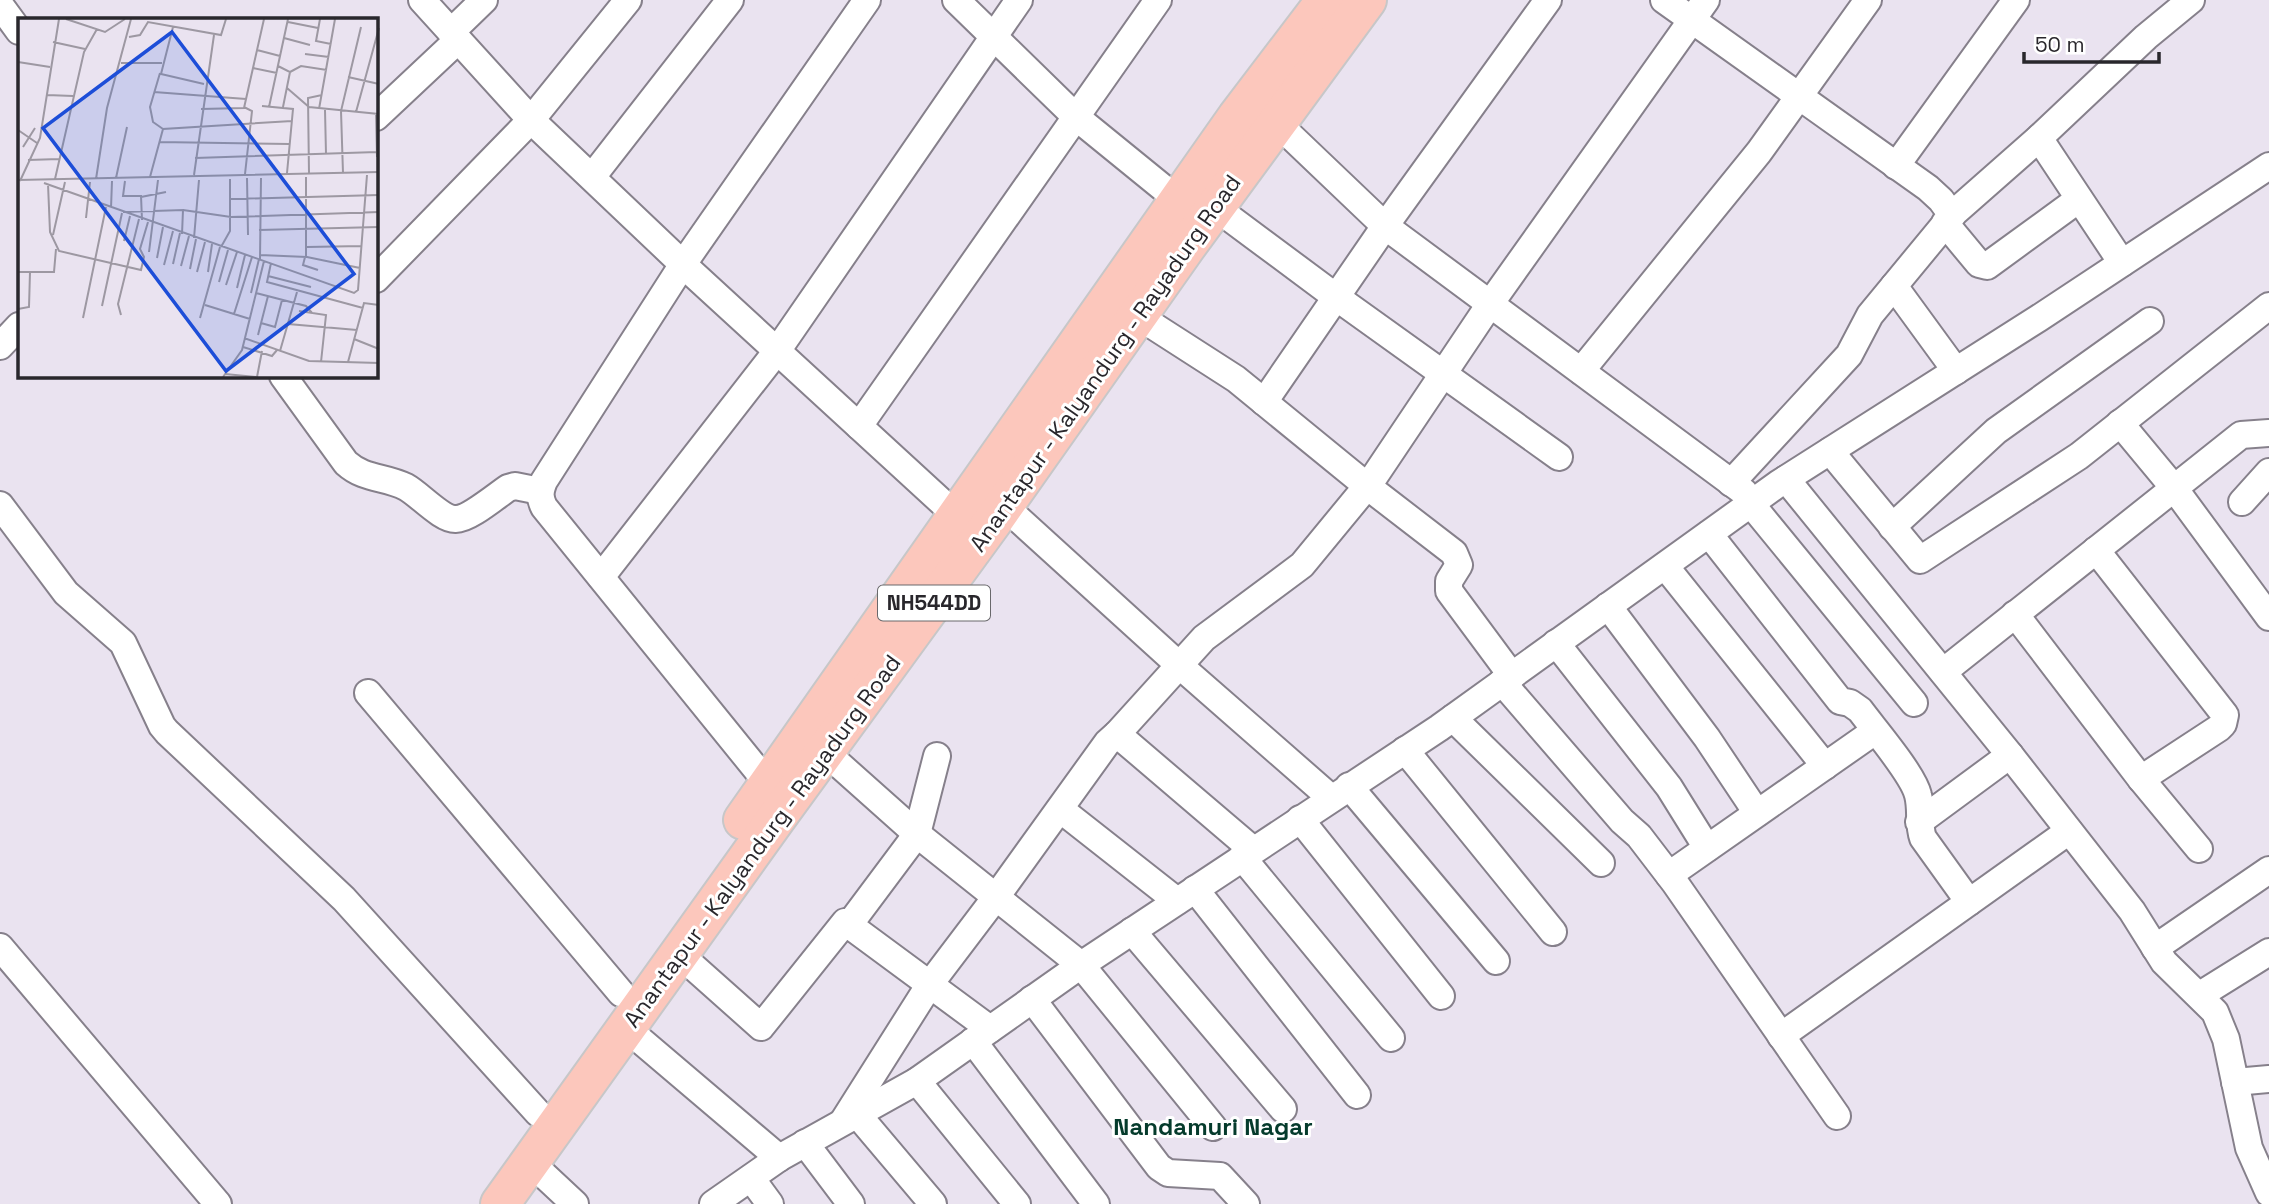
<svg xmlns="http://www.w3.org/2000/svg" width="2269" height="1204" viewBox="0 0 2269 1204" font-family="'Space Grotesk',sans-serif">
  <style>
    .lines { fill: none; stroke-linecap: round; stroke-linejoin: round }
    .minor-casing { stroke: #86808b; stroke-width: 30 }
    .highway-casing { stroke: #c7c7c8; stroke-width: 42 }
    .minor { stroke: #fff; stroke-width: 26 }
    .highway { stroke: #fcc7bc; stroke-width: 38 }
    .labels { text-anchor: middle; stroke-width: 6; stroke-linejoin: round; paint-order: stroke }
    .shield { fill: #fff; stroke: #69686b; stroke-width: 2 }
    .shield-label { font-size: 21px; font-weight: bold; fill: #29272c }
    .street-label { font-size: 23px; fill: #29272c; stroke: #fff }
    .neighbourhood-label { font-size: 24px; font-weight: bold; fill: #053b2c; stroke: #fff }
    .inset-road { fill: none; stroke: #9d98a2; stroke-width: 2 }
    .view { fill: #1d4ed8; fill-opacity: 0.15; stroke: #1d4ed8; stroke-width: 3.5 }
    .inset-edge { fill: none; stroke: #29272c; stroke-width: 3.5 }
  </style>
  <rect width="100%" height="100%" fill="#eae3f0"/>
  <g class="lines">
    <g class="minor-casing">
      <g id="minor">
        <path d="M 422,0 L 531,120 L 690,271 L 957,516"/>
        <path d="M 956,0 L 1076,117 L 1178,200"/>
        <path d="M 1664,0 L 1928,188 L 1941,200 L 1952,215"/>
        <path d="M 0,5 L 19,31"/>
        <path d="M 451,32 L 484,0"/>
        <path d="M 376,117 L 458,40"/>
        <path d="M 1277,123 L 1385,226 L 1744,492"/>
        <path d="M 2039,138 L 2122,263"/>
        <path d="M 1896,166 L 2016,0"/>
        <path d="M 592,177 L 730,0"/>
        <path d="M 1215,207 L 1336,297 L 1559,457"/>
        <path d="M 1945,223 L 1979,264 L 1987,266 L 2079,199"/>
        <path d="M 376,279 L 531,120 L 628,0"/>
        <path d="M 1894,286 L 1956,371"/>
        <path d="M 1138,316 L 1236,379 L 1367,486 L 1454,553 L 1459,565 L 1449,581 L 1449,591 L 1512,676"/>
        <path d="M 0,346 L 19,326"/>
        <path d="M 1581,371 L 1759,152 L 1868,0"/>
        <path d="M 283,376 L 346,463 C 365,480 384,476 406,487 C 419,494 442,520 456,519 C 469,519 496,496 508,488 L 515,486 L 540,491"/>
        <path d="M 1264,402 L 1385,226 L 1548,0"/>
        <path d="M 2120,423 L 2174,488 L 2269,617"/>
        <path d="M 859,426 L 1158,0"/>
        <path d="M 1830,451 L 1920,560 L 2079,456 L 2269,306"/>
        <path d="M 1786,479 L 2010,755 L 2132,911 L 2164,962 L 2215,1012 L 2226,1039 L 2249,1148 L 2269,1193"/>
        <path d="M 1731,483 L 1849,355 L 1870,315 L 1955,212 L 2039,138 L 2146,37 L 2191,0"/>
        <path d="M 2242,502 L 2269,472"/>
        <path d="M 1751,504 L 1914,703"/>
        <path d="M 0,505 L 66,593 L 123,643 L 162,726 L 167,732 L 344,899 L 538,1113"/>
        <path d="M 1004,506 L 1179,665 L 1331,798"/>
        <path d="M 1892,527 L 1996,431 L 2150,321"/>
        <path d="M 1709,534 L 1840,701 L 1850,703 L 1860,710 C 1874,729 1913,774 1918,795 C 1922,810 1918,824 1923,838 L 1969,902"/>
        <path d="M 2096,550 L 2225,715 L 2223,724 L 2219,728 L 2141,779"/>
        <path d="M 1665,566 L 1825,766"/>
        <path d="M 601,577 L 777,351 L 1019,0"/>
        <path d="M 1608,606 L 1707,738 L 1757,813"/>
        <path d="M 2015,614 L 2141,779 L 2199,849"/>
        <path d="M 1556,643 L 1669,787 L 1707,848"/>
        <path d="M 1943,672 L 2241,435 L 2269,433"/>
        <path d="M 1502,682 L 1622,821 L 1639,836 L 1675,883 L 1837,1116"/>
        <path d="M 368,693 L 621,993"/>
        <path d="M 1453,718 L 1601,863"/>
        <path d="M 1117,734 L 1204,638 L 1302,565 L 1372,480 L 1490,304 L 1706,0"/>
        <path d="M 1405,750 L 1553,932"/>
        <path d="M 825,752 L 917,834 L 1081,965 L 1213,1127"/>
        <path d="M 1349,786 L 1496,961"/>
        <path d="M 778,796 L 544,507 C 539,497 540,491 544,481 L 683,264 L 867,0"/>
        <path d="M 1060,809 L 1177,901"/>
        <path d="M 1300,819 L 1441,996"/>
        <path d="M 1919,822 L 2010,755"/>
        <path d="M 1242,857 L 1391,1038"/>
        <path d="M 1669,875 L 1875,731"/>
        <path d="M 1195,889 L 1357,1095"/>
        <path d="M 849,925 L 917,834 L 937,756"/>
        <path d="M 1132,931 L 1283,1109"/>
        <path d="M 0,947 L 218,1204"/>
        <path d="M 2155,948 L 2269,870"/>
        <path d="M 679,954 L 761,1027 L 845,922 L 990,1029"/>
        <path d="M 2200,995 L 2269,952"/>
        <path d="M 1032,999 L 1159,1167 L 1168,1173 L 1220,1176 L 1246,1204"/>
        <path d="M 626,1028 L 779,1158"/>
        <path d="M 1781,1036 L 2069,831"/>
        <path d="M 973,1041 L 1096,1204"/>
        <path d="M 917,1081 L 1017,1204"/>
        <path d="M 2235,1082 L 2269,1079"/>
        <path d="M 857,1114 L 933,1204"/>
        <path d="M 844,1120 L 930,984 L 996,897 L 1107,743 L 1117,734 L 1253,850"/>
        <path d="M 805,1143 L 851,1204"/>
        <path d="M 530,1162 L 575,1204"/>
        <path d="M 751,1178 L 770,1204"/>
        <path d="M 713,1204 L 779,1158 L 917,1081 L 1081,965 L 1439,728 L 1778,484 L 2039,318 L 2269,166"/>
      </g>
    </g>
    <g class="highway-casing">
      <g id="highway">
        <path d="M 743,820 L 1237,117 L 1326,0"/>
        <path d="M 500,1204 L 775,820 L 993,521 L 1186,247 L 1367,0"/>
      </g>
    </g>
    <use href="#minor" class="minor"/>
    <use href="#highway" class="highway"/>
  </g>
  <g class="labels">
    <rect class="shield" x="878" y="585.5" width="112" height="35" rx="5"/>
    <g class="shield-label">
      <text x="934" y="610">NH544DD</text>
    </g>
    <g class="street-label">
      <text transform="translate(1105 363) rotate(-55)" y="8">Anantapur - Kalyandurg - Rayadurg Road</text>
      <text transform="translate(762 841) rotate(-54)" y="8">Anantapur - Kalyandurg - Rayadurg Road</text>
    </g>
    <g class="neighbourhood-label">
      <text x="1213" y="1135">Nandamuri Nagar</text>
    </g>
  </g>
  <g transform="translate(18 18)">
    <rect width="360" height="360" fill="#eae3f0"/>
    <path class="inset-road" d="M 48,1 L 87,14 L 107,1M 302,1 L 298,23 L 313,26M 270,4 L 300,10M 155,9 L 143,56 L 186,66M 111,19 L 122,17 L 130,4 L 203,17 L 208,1M 266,20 L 292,27M 35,24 L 67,31M 239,32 L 262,38M 287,36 L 311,39M 0,44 L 32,49M 103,45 L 144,45M 260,48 L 272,54 L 265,89M 235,50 L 259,55M 272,54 L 283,48 L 309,52M 142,55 L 132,89 L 135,104 L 145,111M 330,59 L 361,66M 269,70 L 291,89 L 361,96M 136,74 L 228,81M 29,77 L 55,78M 244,88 L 275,91 L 269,155M 226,89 L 234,93 L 227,156M 251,89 L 270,1M 183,91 L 226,90 L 246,1M 301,91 L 317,1M 307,92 L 308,136M 338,94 L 361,10M 358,96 L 359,139M 0,112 L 19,125M 141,124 L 271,126M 5,129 L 17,110M 177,140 L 359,134M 10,142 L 41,141M 291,155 L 290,80 L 304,77M 325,155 L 323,93 L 343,9M 176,157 L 196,17M 132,159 L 145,111 L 274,103M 288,159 L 288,239M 98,160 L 109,109M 229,160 L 230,217M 37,161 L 66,34 L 79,11M 78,161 L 89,90 L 113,1M 0,162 L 361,154M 2,163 L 22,120 L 41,1M 107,163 L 105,178 L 123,178 L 124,202M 26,165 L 336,275 L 340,272 L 349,157M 30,166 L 32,214 L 41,233 L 123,252 L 126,239 L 122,231 L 130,204M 123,179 L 148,174M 213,181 L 361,177M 93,190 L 94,163M 165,192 L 213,199 L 361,194M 105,194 L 165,192 L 164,216M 68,200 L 72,164M 241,212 L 361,209M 35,217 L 47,164M 176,220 L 181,162M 106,223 L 112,198M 203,229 L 212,213 L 212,161M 289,229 L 344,228M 131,234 L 140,162M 242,237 L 289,239 L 342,250M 287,239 L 285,247 L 300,252M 139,240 L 145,209M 242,241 L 243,160M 253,245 L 249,264 L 345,290M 155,246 L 162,215M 146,247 L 155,213M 163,248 L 171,218M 172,251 L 178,221M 0,254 L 36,254 L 38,231M 179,254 L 187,224M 190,254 L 194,226M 250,258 L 293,269M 201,264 L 210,232M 208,267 L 219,234M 219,270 L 227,237M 233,275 L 241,241M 238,275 L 288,288 L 294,295M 187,287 L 232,301M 84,288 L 104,195M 0,291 L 11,289 L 12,254M 281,293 L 308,297 L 303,344M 216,296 L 234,239M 103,297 L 100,286 L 121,201M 65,300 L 88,189M 182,300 L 202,229M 243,305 L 257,309 L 264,282M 270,306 L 339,312M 240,317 L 250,278M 226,320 L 291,343 L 361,345M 336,321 L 361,331M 225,329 L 254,338 L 259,332M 262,333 L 279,274M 330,344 L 346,285 L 361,287M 207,356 L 238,359M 205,359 L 224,332 L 246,243M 239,359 L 244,333"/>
    <path class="view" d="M 154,14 L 336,256 L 208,353 L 25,110 Z"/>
    <rect width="360" height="360" class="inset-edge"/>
  </g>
  <path d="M2024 52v10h135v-10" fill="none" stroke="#29272c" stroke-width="3.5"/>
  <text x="2035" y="52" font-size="21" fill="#29272c" stroke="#ffffff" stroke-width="5" paint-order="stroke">50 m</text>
</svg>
